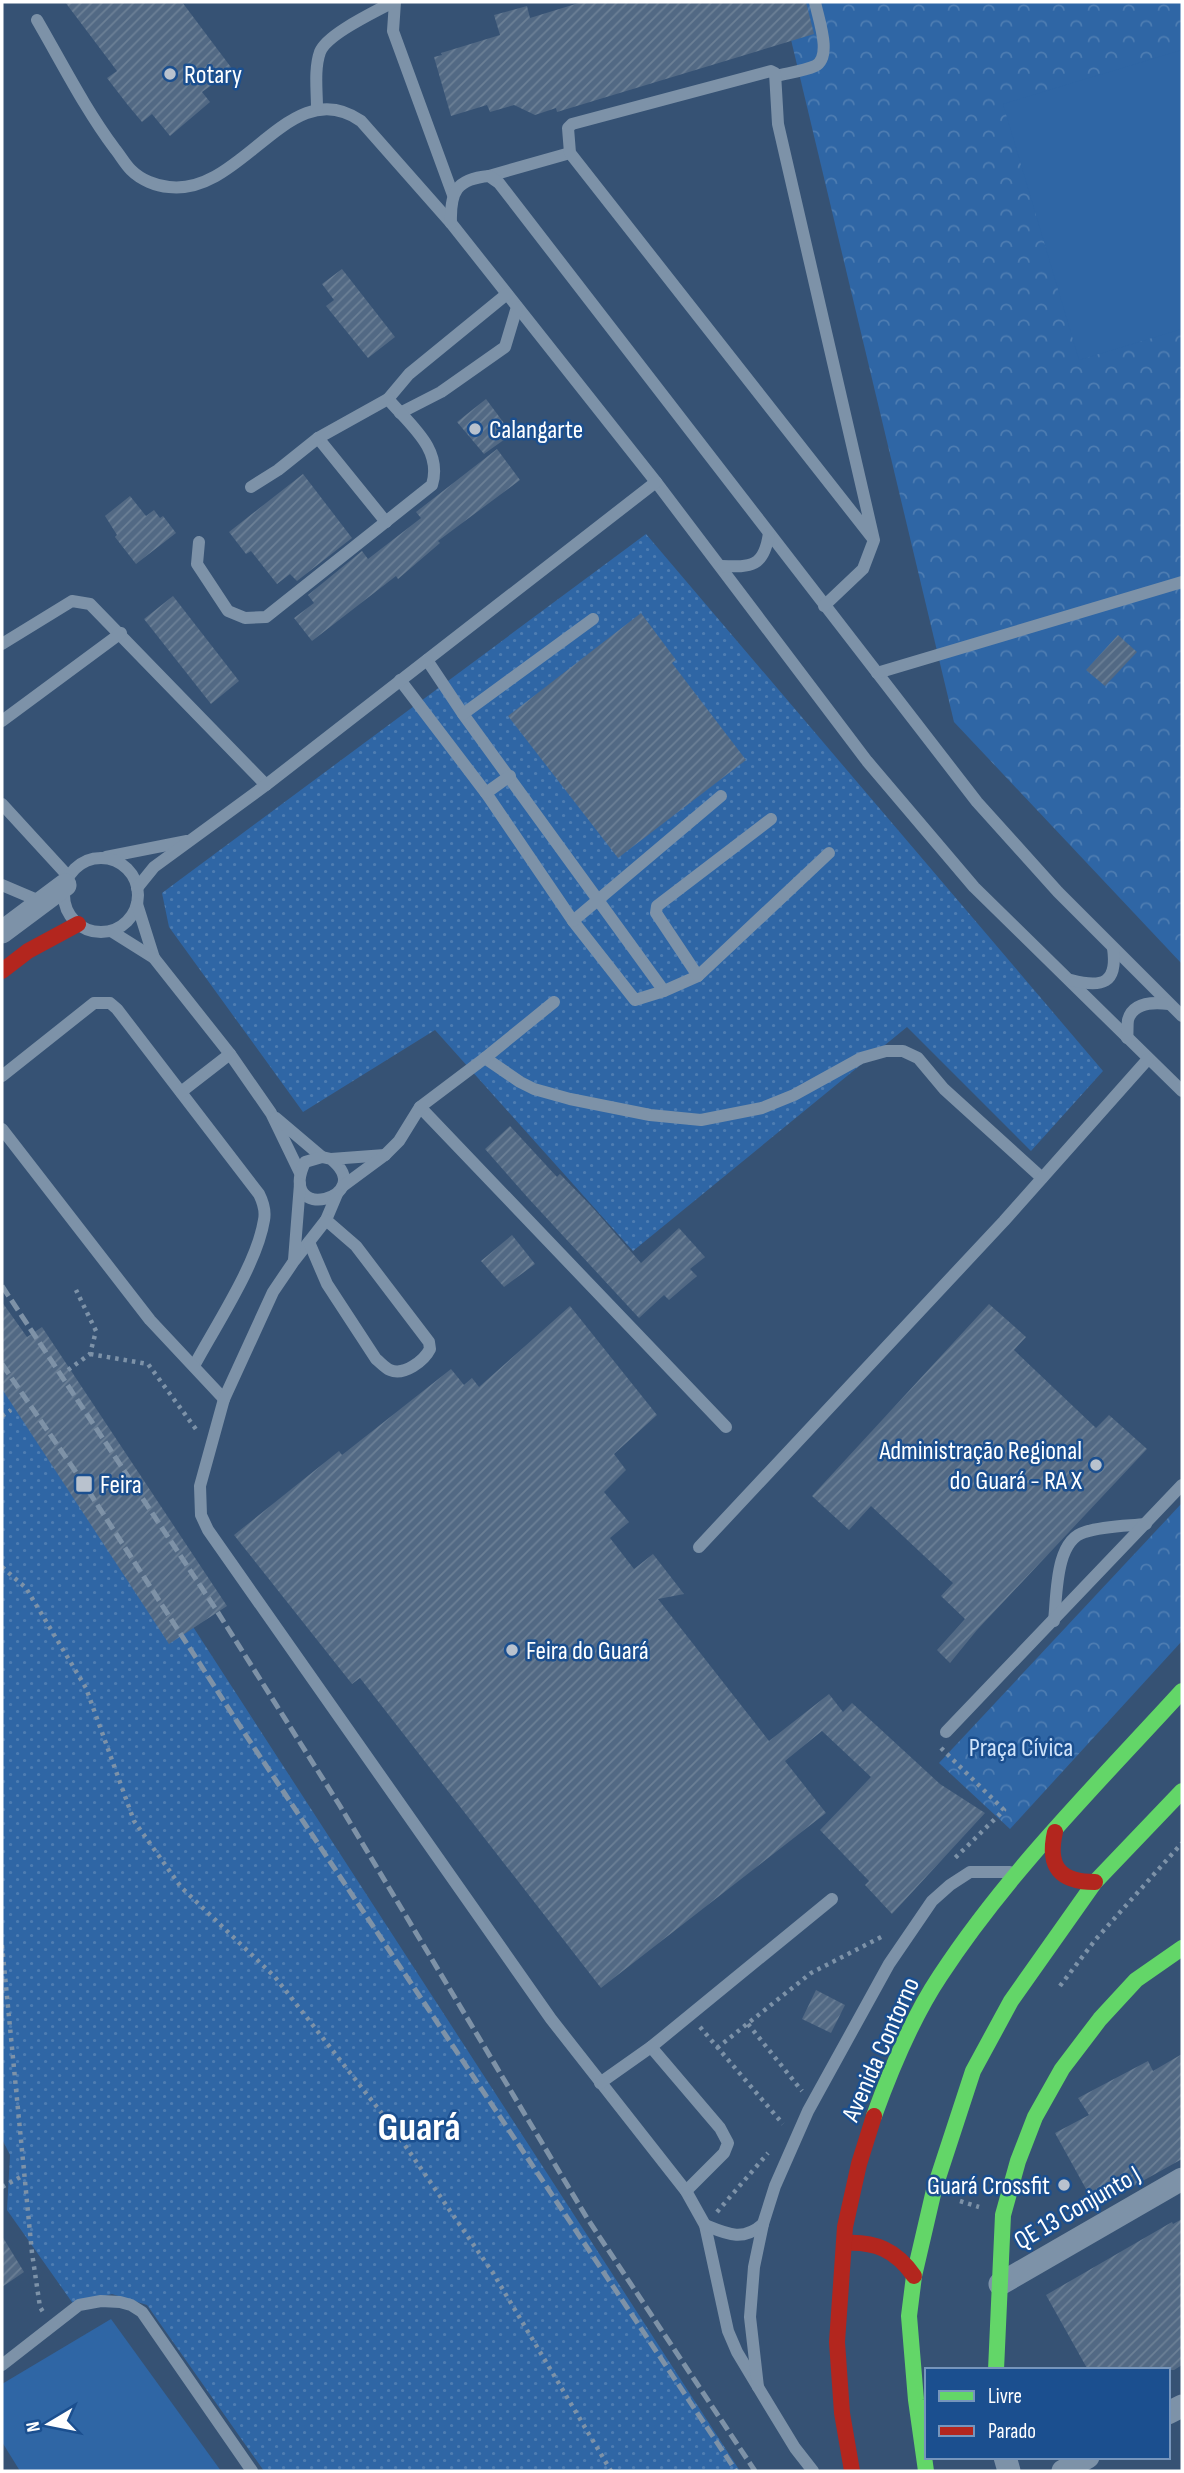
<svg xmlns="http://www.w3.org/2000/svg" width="1184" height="2473" viewBox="0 0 1184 2473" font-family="'Sofia Sans Condensed',sans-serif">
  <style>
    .grass { fill: url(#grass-dots) }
    .park { fill: url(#park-crowns) }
    .pitch { fill: #2f66a5 }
    .building { fill: url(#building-hatch) }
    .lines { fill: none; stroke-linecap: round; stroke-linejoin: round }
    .path { stroke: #7d92a8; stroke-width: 4.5; stroke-dasharray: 3.5 5; stroke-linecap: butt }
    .lane { stroke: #7d92a8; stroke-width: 12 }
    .street { stroke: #7d92a8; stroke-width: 23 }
    .fast { stroke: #63d668; stroke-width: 16 }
    .jam { stroke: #b3261e; stroke-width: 16 }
    .rail { stroke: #7e92a7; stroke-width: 5; stroke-dasharray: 12 5; stroke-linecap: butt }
    .poi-dot { fill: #b9c2ce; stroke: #1b4f8f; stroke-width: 2.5 }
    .labels { text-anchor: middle; stroke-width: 5; stroke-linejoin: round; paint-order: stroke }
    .poi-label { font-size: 26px; fill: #fff; stroke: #1b4f8f; text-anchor: start }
    .park-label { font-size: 26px; fill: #cfe3fa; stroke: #1b4f8f }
    .street-label { font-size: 26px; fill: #fff; stroke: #1b4f8f }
    .town-label { font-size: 40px; font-weight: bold; fill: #fff; stroke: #1b4f8f }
  </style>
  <defs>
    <pattern id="grass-dots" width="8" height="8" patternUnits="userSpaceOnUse" patternTransform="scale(1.75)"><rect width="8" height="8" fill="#2f66a5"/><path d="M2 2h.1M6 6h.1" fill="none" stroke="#4e7db2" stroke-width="1.8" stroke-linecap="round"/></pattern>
    <pattern id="park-crowns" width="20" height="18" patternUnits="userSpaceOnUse" patternTransform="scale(1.75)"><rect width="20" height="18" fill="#2f66a5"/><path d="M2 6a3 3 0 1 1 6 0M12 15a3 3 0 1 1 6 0" fill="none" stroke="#4e7db2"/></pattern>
    <pattern id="building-hatch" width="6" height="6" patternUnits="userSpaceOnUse" patternTransform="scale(1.75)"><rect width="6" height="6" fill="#526984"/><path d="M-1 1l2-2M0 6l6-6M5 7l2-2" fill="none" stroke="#6c8096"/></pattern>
  </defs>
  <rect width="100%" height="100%" fill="#365274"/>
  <g class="grass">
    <path d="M 646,534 L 1103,1071 L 1031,1151 L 907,1027 L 633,1251 L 435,1030 L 303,1112 L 169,927 L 162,893 Z"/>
    <path d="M 2,1332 L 740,2471 L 264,2471 L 147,2305 L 112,2294 L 74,2305 L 7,2210 L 10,2155 L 2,2139 Z"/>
  </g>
  <g class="park">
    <path d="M 782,2 L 1182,2 L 1182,964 L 954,722 Z"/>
    <path d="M 1182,1503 L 1182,1641 L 1010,1829 L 939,1763 Z"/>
  </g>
  <g class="pitch">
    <path d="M 1182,50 L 1182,329 L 1079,360 L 1003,104 Z"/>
    <path d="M 111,2319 L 221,2471 L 20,2471 L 2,2442 L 2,2384 Z"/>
  </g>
  <g class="building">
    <path d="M 65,2 L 182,2 L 233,70 L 202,92 L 210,102 L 170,136 L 152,114 L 142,122 L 127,104 L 107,78 L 117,71 Z"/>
    <path d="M 582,2 L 806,2 L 814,34 L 557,112 L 556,108 L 535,115 L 514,105 L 490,112 L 487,105 L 451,116 L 434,57 L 442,55 L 441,53 L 500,35 L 494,15 L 527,6 L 530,18 Z"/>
    <path d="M 342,269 L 395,337 L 368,358 L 326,306 L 334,300 L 322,284 Z"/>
    <path d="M 486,399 L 512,434 L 484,454 L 457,422 Z"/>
    <path d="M 497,449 L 520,480 L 438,541 L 440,543 L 398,579 L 396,576 L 312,641 L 294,618 L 314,603 L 308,595 L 362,551 L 368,559 L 421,518 L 416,512 Z"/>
    <path d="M 303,474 L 352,538 L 297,581 L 290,574 L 277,584 L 251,551 L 246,554 L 229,532 Z"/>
    <path d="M 130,496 L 146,516 L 154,510 L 160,518 L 163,516 L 176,533 L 136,564 L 115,537 L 117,535 L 105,516 Z"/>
    <path d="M 173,596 L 239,681 L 211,704 L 144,619 Z"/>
    <path d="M 641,613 L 676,660 L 672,663 L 746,760 L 618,858 L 508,716 Z"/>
    <path d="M 1118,635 L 1137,652 L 1105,686 L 1086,670 Z"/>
    <path d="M 510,1126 L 557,1177 L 560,1174 L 593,1208 L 641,1263 L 679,1228 L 705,1257 L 690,1269 L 697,1276 L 669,1300 L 664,1295 L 639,1318 L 529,1199 L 485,1149 Z"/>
    <path d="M 512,1235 L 535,1264 L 504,1287 L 481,1261 Z"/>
    <path d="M 2,1302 L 27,1337 L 42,1327 L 227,1606 L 169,1644 L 2,1389 Z"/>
    <path d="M 989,1304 L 1026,1337 L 1014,1350 L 1096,1428 L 1109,1415 L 1147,1449 L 977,1630 L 950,1663 L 937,1650 L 965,1619 L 941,1596 L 953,1583 L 871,1506 L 849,1530 L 812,1496 Z"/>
    <path d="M 570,1306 L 657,1415 L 614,1454 L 626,1470 L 604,1492 L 629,1522 L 610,1538 L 634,1569 L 653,1554 L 684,1594 L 658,1599 L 769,1741 L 829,1694 L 843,1712 L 852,1703 L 940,1784 L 985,1813 L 892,1914 L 865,1885 L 869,1881 L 820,1830 L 871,1777 L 822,1731 L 785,1761 L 826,1813 L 601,1988 L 360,1678 L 352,1684 L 234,1535 L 339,1451 L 342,1455 L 451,1369 L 464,1385 L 472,1378 L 479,1387 Z"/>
    <path d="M 816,1990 L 845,2005 L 831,2033 L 802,2019 Z"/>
    <path d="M 1182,2054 L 1182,2159 L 1096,2207 L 1055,2133 L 1089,2115 L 1078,2098 L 1148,2061 L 1153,2071 Z"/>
    <path d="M 1182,2219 L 1182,2365 L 1174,2370 L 1088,2370 L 1046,2295 L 1172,2222 L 1173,2224 Z"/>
    <path d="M 2,2236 L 24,2272 L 2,2287 Z"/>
  </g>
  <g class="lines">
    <g class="path">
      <path d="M 90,1354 L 148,1364 L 198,1432"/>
      <path d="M 68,1370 L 90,1354 L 96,1331 L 76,1290"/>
      <path d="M 2,1416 L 11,1410"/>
      <path d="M 2,1567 L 26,1588 L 86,1688 L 134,1821 L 181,1887 L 275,1977 L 391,2125 L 493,2273 L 611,2471"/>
      <path d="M 941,1748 L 1004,1810 L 953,1860"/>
      <path d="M 2,1945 L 32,2253 L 40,2307 L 43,2312"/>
      <path d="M 1060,1986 L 1096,1939 L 1182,1843"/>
      <path d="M 748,2024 L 802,2091"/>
      <path d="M 700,2027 L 783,2124"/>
      <path d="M 717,2048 L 811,1973 L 885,1935"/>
      <path d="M 2,2187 L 24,2175"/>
      <path d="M 960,2201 L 979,2207"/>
      <path d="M 717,2212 L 768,2153"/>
    </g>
    <g class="lane">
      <path d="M 395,2 L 393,31 L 453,195"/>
      <path d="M 37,20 C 62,63 85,109 115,149 C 120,155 125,164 131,170 C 141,180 156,186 169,187 C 243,196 290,71 361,121 L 451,223 L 656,482 L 867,761 L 974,887 L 1182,1091"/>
      <path d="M 776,76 C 788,73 804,71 815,66 C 833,57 818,18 815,2"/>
      <path d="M 317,108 C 317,91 314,69 320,52 C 327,34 375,12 393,2"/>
      <path d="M 489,176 L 570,153"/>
      <path d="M 451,223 C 450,192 456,179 489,176 L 499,183 L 977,802 L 1058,892 L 1182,1016"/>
      <path d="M 388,399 L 409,374 L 507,294"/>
      <path d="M 400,413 L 441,392 L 505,347 L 517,307"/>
      <path d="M 318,438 L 386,522"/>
      <path d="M 199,542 L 197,564 L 228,611 L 245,618 L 266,617 L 432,485 C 443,449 410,425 388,399 L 318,438 L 278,470 L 251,487"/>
      <path d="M 720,566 C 751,567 764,568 769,533"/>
      <path d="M 824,606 L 863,569 L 874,540 L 778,124 L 775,73 L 771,71 L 572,124 L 568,128 L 570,153 L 874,540"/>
      <path d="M 2,644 L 72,601 L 90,604 L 266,785"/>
      <path d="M 427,660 L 463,714 L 664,991"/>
      <path d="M 877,673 L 1182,582"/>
      <path d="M 400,680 L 486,793 L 573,921 L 635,1000 L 664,991 L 698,976 L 829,853"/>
      <path d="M 463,714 L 593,619"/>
      <path d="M 2,721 L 121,633"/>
      <path d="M 486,793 L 510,776"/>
      <path d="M 2,804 L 68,876"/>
      <path d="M 106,857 L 187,841"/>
      <circle cx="101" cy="895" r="37"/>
      <path d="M 2,885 L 42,902"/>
      <path d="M 137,888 L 154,867 L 266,785 L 656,482"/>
      <path d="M 137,904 L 154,958"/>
      <path d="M 573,921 L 721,796"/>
      <path d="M 111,931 L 154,958 L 230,1054 L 271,1113 L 300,1173"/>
      <path d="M 698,976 L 656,913 L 657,906 L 771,819"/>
      <path d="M 1071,980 C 1102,988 1118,984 1113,948"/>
      <path d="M 1127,1038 C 1128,1033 1127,1026 1128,1020 C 1133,1002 1154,1002 1169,1004"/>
      <path d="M 485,1058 L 520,1082 L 534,1089 L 570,1099 L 650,1115 L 701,1120 L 762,1108 L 794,1095 L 861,1058 L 886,1051 L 903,1051 L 918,1058 L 944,1089 L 1042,1178"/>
      <path d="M 2,1076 L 94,1003 L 110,1003 L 117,1009 L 259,1194 C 263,1202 266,1210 264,1220 C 257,1264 216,1325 194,1366"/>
      <path d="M 181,1092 L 230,1054"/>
      <path d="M 420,1107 L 726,1427"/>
      <path d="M 276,1118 L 322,1157"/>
      <path d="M 2,1129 L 150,1320 L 224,1399"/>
      <path d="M 331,1159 C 379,1198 276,1225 305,1162 L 322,1157 L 331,1159 L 385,1155"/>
      <path d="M 343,1186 L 385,1155 L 399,1141 L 420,1107 L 485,1058 L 554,1002"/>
      <path d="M 337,1194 L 326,1220 L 294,1261 L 273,1292 L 224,1399 L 200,1486 L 201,1515 L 208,1530 L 551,2019 L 686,2191 L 705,2225 L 728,2331 L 737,2352 L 758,2387"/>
      <path d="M 309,1242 L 327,1284 L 376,1359 C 381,1363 385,1368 390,1370 C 404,1376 424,1361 430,1349 L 429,1342 L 356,1246 L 326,1220"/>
      <path d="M 294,1260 L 300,1184"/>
      <path d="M 699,1547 L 1004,1221 L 1148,1059"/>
      <path d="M 1054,1621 C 1057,1595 1055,1540 1085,1532 C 1104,1526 1126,1526 1146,1524"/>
      <path d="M 946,1732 L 1182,1485"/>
      <path d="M 651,2047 L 720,2128 L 728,2143 L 724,2153 L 686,2191"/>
      <path d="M 600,2083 L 651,2047 L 832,1899"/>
      <path d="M 705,2225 C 727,2234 743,2242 763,2224"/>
      <path d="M 2,2365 L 79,2305 L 101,2301 L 120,2302 L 131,2305 L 142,2312 L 252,2471"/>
      <path d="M 813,2471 L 795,2448 L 758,2387 L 750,2317 L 754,2267 L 763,2224 L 775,2186 L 808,2111 L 889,1964 L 932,1901 L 950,1885 L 970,1872 L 1010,1872"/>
    </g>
    <g class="street">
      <path d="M 2,932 L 65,885"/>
      <path d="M 1000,2284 L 1182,2179"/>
      <path d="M 1168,2413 L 1182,2406"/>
      <path d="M 1005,2457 L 1009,2471"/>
      <path d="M 1063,2471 L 1088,2457"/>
    </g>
    <g class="fast">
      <path d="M 874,2116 C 891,2069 912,2018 940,1976 C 1008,1872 1098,1783 1182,1691"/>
      <path d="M 996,2370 L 1003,2215 L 1018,2161 L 1035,2117 L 1062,2069 L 1100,2019 L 1136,1980 L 1182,1948"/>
      <path d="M 926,2471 L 916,2400 L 909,2316 L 914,2276 L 934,2190 L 973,2071 L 1011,2001 L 1095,1882 L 1182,1791"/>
    </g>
    <g class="jam">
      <path d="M 2,971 L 28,951 L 78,924"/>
      <path d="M 1055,1832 C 1047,1867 1060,1882 1095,1882"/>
      <path d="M 844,2243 C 875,2241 896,2250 914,2276"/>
      <path d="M 852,2471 L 842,2413 L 837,2342 L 845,2227 L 859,2164 L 874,2116"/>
    </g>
    <g class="rail">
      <path d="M 2,1286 L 217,1611 L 340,1806 L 587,2218 L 755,2471"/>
      <path d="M 2,1364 L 84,1484 L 247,1737 L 736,2471"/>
    </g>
  </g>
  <g class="poi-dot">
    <circle cx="170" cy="74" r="7"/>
    <circle cx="475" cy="429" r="7"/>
    <circle cx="1096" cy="1465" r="7"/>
    <rect x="75" y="1475" width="18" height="18" rx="3.5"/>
    <circle cx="512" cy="1650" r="7"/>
    <circle cx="1064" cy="2185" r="7"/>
  </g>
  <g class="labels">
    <g class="poi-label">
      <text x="184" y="83">Rotary</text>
      <text x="489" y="438">Calangarte</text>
      <text x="1082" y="1459" text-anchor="end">Administração Regional<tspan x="1082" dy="30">do Guará - RA X</tspan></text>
      <text x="100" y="1493">Feira</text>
      <text x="526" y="1659">Feira do Guará</text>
      <text x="1050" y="2194" text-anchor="end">Guará Crossfit</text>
    </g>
    <g class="park-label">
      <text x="1021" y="1756">Praça Cívica</text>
    </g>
    <g class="street-label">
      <text transform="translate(880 2049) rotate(-66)" y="9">Avenida Contorno</text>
      <text transform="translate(1077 2207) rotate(-30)" y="9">QE 13 Conjunto J</text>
    </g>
    <g class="town-label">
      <text x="419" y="2140">Guará</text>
    </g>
  </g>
  <rect width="1184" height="2473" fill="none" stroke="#ffffff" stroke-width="7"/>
  <rect x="925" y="2368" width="245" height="91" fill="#1b4f8f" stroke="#7695bc" stroke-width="2"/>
  <rect x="939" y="2391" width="35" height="10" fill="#63d668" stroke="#7695bc" stroke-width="2"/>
  <text x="988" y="2403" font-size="21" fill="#ffffff">Livre</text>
  <rect x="939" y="2426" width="35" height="10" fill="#b3261e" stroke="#7695bc" stroke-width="2"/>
  <text x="988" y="2438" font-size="21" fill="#ffffff">Parado</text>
  <g transform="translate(49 2424) rotate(260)" stroke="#1b4f8f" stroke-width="5" paint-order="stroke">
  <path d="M0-5L12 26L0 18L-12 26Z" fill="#ffffff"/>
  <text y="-10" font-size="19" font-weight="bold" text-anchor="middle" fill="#ffffff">N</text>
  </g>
</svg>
